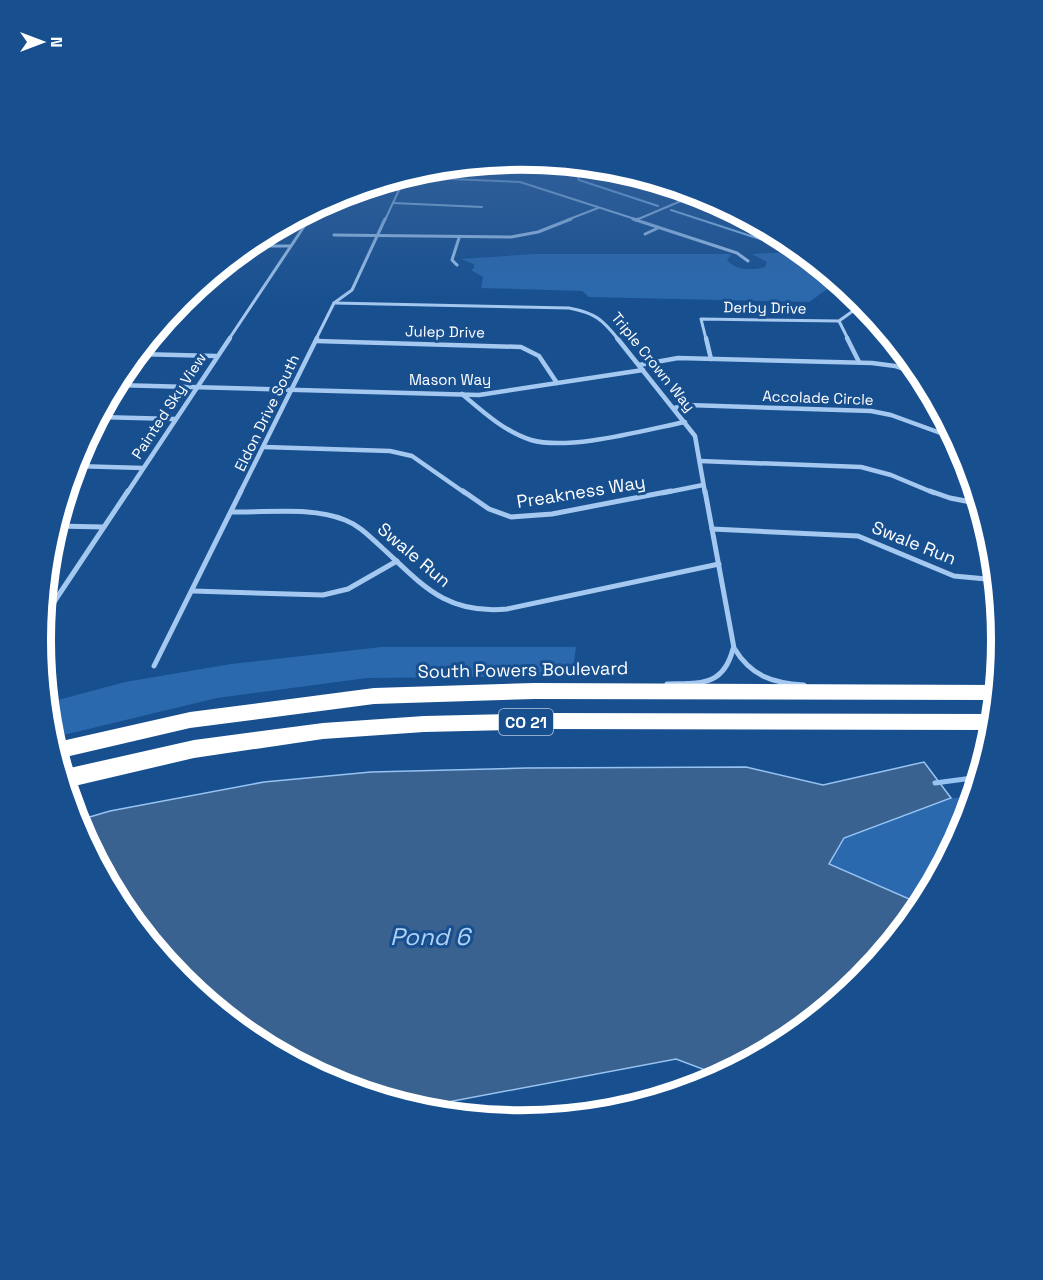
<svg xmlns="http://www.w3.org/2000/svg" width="1043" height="1280" viewBox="0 0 1043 1280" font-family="'Space Grotesk',sans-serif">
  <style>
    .green { fill: #2a69ae }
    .water { fill: #396290; stroke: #97c3f2; stroke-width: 1.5 }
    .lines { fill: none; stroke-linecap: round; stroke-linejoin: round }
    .stream-far1 { stroke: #97c3f2; stroke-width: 2 }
    .stream { stroke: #97c3f2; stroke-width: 5 }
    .street-far3 { stroke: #a4c8ef; stroke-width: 2 }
    .street-far2 { stroke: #a4c8ef; stroke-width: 3 }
    .street-far1 { stroke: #a4c8ef; stroke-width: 4.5 }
    .street { stroke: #a4c8ef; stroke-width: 5 }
    .highway { fill: #fff; fill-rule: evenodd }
    .labels { text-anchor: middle; stroke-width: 6; stroke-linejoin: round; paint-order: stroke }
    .far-street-label { font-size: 15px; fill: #fff; stroke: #174f8f }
    .shield { fill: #174f8f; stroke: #b9cadd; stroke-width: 1.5 }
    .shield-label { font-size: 16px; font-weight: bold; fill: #fff }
    .street-label { font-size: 18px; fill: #fff; stroke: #174f8f }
    .near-water-label { font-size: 24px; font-style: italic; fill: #b0d2f6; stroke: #174f8f }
    .rim { fill: none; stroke: #fff; stroke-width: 8 }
  </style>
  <rect width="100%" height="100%" fill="#174f8f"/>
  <g class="green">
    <path d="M 803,252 L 839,281 L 809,302 L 589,297 L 582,291 L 481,288 L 483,277 L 471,270 L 474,268 L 474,264 L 461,259 L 535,254 L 729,254 L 731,255 L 727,260 C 735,270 752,271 765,267 L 767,262 L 752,254 Z"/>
    <path d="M 381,647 L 576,647 L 572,676 L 367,678 L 217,698 L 51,738 L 50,734 L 47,703 L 125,682 L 231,664 Z"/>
    <path d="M 974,797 L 966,824 L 923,905 L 829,864 L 844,838 L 951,798 Z"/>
  </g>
  <path class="water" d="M 924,762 L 951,798 L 844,838 L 829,864 L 923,905 L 861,980 L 788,1040 L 721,1076 L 676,1059 L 416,1108 L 337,1084 L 254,1040 L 181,980 L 121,907 L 76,821 L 110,811 L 264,782 L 371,772 L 526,768 L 746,767 L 823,785 Z"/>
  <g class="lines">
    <g class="stream-far1">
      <path d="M 572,164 L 579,180 L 658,206"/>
      <path d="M 671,210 L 763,240 L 795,245"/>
    </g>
    <path class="stream" d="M 935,783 L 980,777"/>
    <g class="street-far3">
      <path d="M 609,168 L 617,173 L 640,176"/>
      <path d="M 638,176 L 640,181 L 647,185 L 738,213"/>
      <path d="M 405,177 L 520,182 L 638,220"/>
      <path d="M 393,203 L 482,207"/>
      <path d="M 308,220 L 317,207"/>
      <path d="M 385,220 L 406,175"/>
      <path d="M 567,220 L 598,208"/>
      <path d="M 636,220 L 688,198"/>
    </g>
    <g class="street-far2">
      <path d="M 633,219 L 737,253 L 748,261"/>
      <path d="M 636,220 L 638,219"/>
      <path d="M 645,234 L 658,228"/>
      <path d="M 334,235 L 511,237 L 538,232 L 571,219"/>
      <path d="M 248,246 L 290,246"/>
      <path d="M 457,265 L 452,260 L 459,238"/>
      <path d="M 334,303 L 569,308 C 595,313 602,319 618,339"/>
      <path d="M 854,310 L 876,317"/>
      <path d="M 839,321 L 848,339"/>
      <path d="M 229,339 L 309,219"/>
      <path d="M 316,339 L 334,303 L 352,290 L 385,219"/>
      <path d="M 706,339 L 701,319 L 839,321 L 864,303"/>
    </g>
    <g class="street-far1">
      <path d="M 617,338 L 695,436 L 705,493"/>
      <path d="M 706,338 L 711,359"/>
      <path d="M 847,338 L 859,362"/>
      <path d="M 316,341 L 521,347 L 539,356 L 557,383"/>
      <path d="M 137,354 L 216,356"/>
      <path d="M 639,365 L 678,358 L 872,363 L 895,366 L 923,376"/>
      <path d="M 115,385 L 479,395 L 643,370"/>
      <path d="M 462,394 C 482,411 505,432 531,440 C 569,451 645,430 685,422"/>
      <path d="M 674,408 L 688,405 L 871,411 L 891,415 L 957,439"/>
      <path d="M 98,417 L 175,419"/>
      <path d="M 264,447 L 390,451 L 412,456 L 465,493"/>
      <path d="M 700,461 L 861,467 L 891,475 L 934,493"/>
      <path d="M 74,466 L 143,468"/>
      <path d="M 127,493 L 230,338"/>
      <path d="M 240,493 L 317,338"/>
      <path d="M 663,493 L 703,485"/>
    </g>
    <g class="street">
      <path d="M 463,491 L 489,509 L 511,517 L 552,514 L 671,491"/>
      <path d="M 705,491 L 734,648 C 751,676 772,683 804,685"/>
      <path d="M 930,491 L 950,498 L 981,504"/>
      <path d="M 231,512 C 267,513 311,506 345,520 C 358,525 368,535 378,544 C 421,583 444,615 507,609 L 719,564"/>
      <path d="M 56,526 L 104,527"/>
      <path d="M 712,529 L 858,536 L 954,576 L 997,580"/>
      <path d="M 193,591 L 323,595 L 348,589 L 397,561"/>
      <path d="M 42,620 L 128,491"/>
      <path d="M 154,666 L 241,491"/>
      <path d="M 667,684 C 700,683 723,687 733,649"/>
    </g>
    <g class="highway">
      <path d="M 534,683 L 998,685 L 997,700 L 534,699 L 374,704 L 190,728 L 57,759 L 53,743 L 190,712 L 374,688 Z"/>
      <path d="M 546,713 L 995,714 L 994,730 L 546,729 L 424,732 L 323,739 L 194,758 L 66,788 L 61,770 L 194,740 L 323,723 L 424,716 Z"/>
    </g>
  </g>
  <linearGradient id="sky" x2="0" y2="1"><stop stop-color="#0d2b4f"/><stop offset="0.42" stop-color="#36639b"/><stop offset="1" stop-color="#36639b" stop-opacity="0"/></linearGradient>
  <rect width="1043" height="307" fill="url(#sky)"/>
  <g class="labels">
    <g class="far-street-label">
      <text transform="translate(765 308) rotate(1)" y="5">Derby Drive</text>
      <text transform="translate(445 332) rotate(1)" y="5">Julep Drive</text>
      <text transform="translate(653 362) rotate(51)" y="5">Triple Crown Way</text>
      <text x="450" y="385">Mason Way</text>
      <text transform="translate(818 398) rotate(2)" y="5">Accolade Circle</text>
      <text transform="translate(169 406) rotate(-57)" y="5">Painted Sky View</text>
      <text transform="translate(267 413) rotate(-64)" y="5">Eldon Drive South</text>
    </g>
    <rect class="shield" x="499" y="709" width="54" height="26" rx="4.5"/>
    <g class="shield-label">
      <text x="526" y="728">CO 21</text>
    </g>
    <g class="street-label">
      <text transform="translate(581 492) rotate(-9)" y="6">Preakness Way</text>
      <text transform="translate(914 543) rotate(22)" y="6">Swale Run</text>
      <text transform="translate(414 555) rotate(40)" y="6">Swale Run</text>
      <text transform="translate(523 670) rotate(-1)" y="6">South Powers Boulevard</text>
    </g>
    <g class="near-water-label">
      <text x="430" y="945">Pond 6</text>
    </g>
  </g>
  <path d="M0 0H1043V1280H0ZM51 640a470 470 0 1 1 940 0a470 470 0 1 1-940 0Z" fill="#174f8f" fill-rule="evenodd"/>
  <path class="rim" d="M51 640a470 470 0 1 1 940 0a470 470 0 1 1-940 0Z"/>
  <g transform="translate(42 42) rotate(90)" stroke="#174f8f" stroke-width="4.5" paint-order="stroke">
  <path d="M0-4.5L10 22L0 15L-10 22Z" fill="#ffffff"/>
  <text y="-9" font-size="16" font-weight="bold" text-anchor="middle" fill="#ffffff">N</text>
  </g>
</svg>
